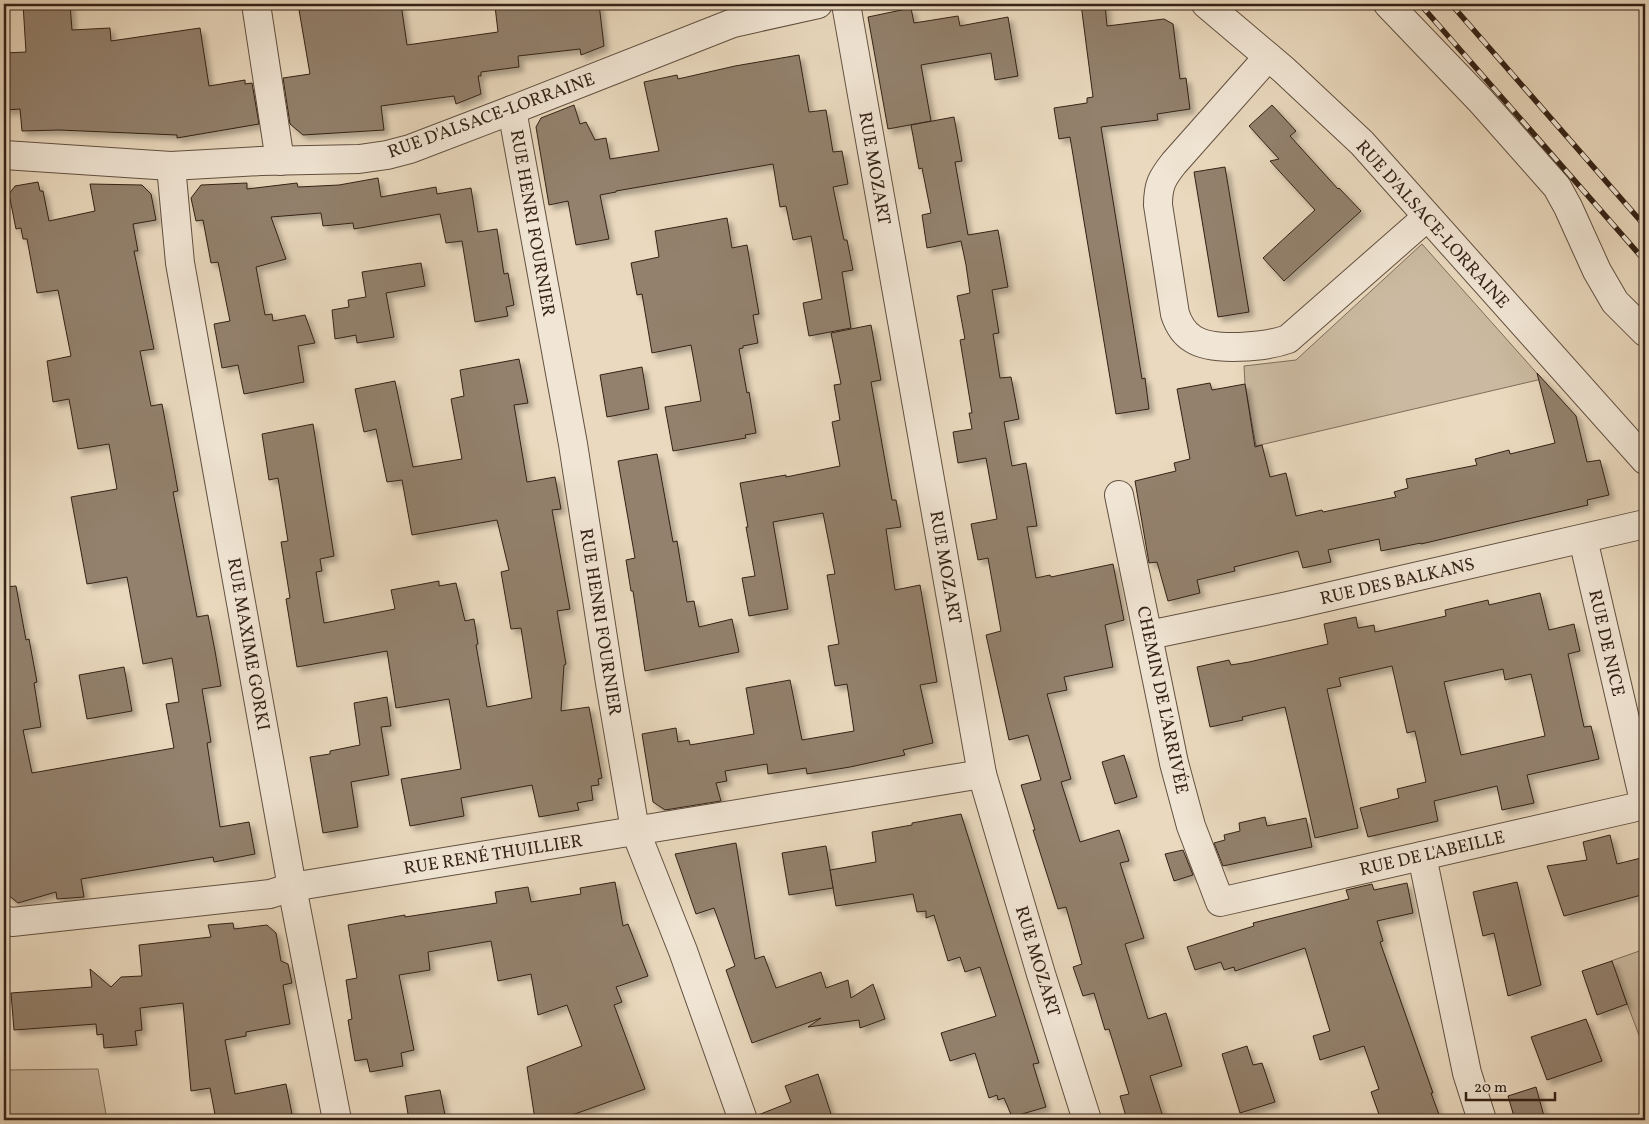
<svg xmlns="http://www.w3.org/2000/svg" width="1649" height="1124" viewBox="0 0 1649 1124" font-family="Vollkorn,serif">
  <style>
    .green { fill: #cbbaa1; stroke: #806e5c }
    .building { fill: #93816d; stroke: #342216; fill-rule: evenodd; filter: url(#shadow) }
    .lines { fill: none; stroke-linecap: round; stroke-linejoin: round }
    .minor-casing { stroke: #625040; stroke-width: 30 }
    .minor { stroke: #f1e6d5; stroke-width: 28 }
    .rail-casing { stroke: #342216; stroke-width: 5.5 }
    .rail { stroke: #f1e6d5; stroke-width: 4; stroke-dasharray: 11; stroke-linecap: butt }
    .labels { text-anchor: middle; stroke-width: 4; stroke-linejoin: round; paint-order: stroke }
    .street-label { font-size: 18px; fill: #342216; stroke: #f1e6d5 }
  </style>
  <defs>
    <filter id="shadow"><feDropShadow dx="4.5" dy="4.5" stdDeviation="2.5" flood-color="#0004"/></filter>
  </defs>
  <rect width="100%" height="100%" fill="#ead9be"/>
  <filter id="stains"><feTurbulence type="fractalNoise" baseFrequency=".004" numOctaves="4"/><feColorMatrix values="0 0 0 0 .2 0 0 0 0 .09 0 0 0 0 .02 0 0 0 .5 -.17"/></filter>
  <radialGradient id="worn" r=".72"><stop offset=".6" stop-color="#630" stop-opacity="0"/><stop offset="1" stop-color="#630" stop-opacity=".3"/></radialGradient>
  <g class="green">
    <path d="M 1422,244 L 1542,379 L 1256,446 L 1245,384 L 1244,366 L 1296,360 Z"/>
    <path d="M 1645,949 L 1645,1051 L 1611,961 Z"/>
    <path d="M 98,1069 L 107,1120 L 4,1120 L 4,1070 Z"/>
  </g>
  <g class="building">
    <path d="M 23,4 L 70,4 L 72,30 L 110,28 L 111,41 L 200,28 L 209,86 L 245,80 L 245,84 L 252,83 L 259,124 L 177,138 L 177,135 L 59,130 L 22,131 L 20,109 L 4,110 L 4,53 L 26,52 Z"/>
    <path d="M 298,4 L 401,4 L 407,45 L 498,32 L 495,6 L 515,4 L 599,4 L 604,46 L 581,55 L 580,49 L 518,56 L 519,67 L 481,72 L 481,76 L 478,76 L 481,94 L 456,104 L 454,96 L 381,106 L 384,130 L 303,135 L 290,124 L 283,78 L 310,74 Z"/>
    <path d="M 1081,4 L 1105,4 L 1107,26 L 1164,19 L 1173,24 L 1180,79 L 1186,78 L 1190,109 L 1157,114 L 1158,120 L 1101,127 L 1142,379 L 1145,378 L 1149,409 L 1116,414 L 1070,137 L 1059,139 L 1054,108 L 1087,103 L 1087,98 L 1093,97 Z"/>
    <path d="M 911,8 L 914,23 L 958,16 L 960,26 L 1008,17 L 1018,76 L 995,80 L 991,53 L 921,65 L 931,121 L 888,129 L 868,17 Z"/>
    <path d="M 799,55 L 809,112 L 826,110 L 833,152 L 842,151 L 848,184 L 833,187 L 844,240 L 847,240 L 853,270 L 842,272 L 851,328 L 809,336 L 803,303 L 822,299 L 811,236 L 793,240 L 786,206 L 780,207 L 773,164 L 616,191 L 616,192 L 600,195 L 609,239 L 576,245 L 568,201 L 549,205 L 536,127 L 541,118 L 574,105 L 580,124 L 586,122 L 595,140 L 606,138 L 610,159 L 659,151 L 644,82 L 677,75 L 678,79 L 735,66 Z"/>
    <path d="M 1272,105 L 1296,131 L 1290,136 L 1338,189 L 1339,188 L 1361,211 L 1284,281 L 1263,258 L 1315,210 L 1270,161 L 1279,159 L 1249,126 Z"/>
    <path d="M 954,117 L 962,161 L 955,162 L 968,235 L 998,230 L 1008,287 L 992,290 L 999,333 L 993,334 L 1000,378 L 1011,377 L 1019,419 L 1004,422 L 1012,466 L 1026,463 L 1037,526 L 1027,527 L 1036,578 L 1050,575 L 1051,577 L 1113,564 L 1124,620 L 1105,625 L 1113,667 L 1064,677 L 1067,690 L 1047,694 L 1071,779 L 1061,782 L 1080,842 L 1119,830 L 1129,861 L 1120,863 L 1144,938 L 1125,944 L 1148,1019 L 1166,1013 L 1182,1066 L 1150,1076 L 1164,1120 L 1127,1120 L 1120,1096 L 1129,1094 L 1109,1029 L 1105,1030 L 1094,993 L 1083,996 L 1073,967 L 1082,964 L 1066,907 L 1058,909 L 1033,830 L 1035,830 L 1021,785 L 1041,780 L 1028,735 L 1009,740 L 986,635 L 1001,631 L 988,558 L 978,560 L 971,524 L 997,519 L 986,458 L 958,463 L 953,432 L 972,429 L 969,413 L 972,413 L 960,340 L 965,339 L 957,296 L 970,293 L 966,265 L 961,241 L 927,248 L 922,215 L 931,213 L 922,168 L 919,169 L 911,125 Z"/>
    <path d="M 1225,167 L 1249,312 L 1218,317 L 1194,172 Z"/>
    <path d="M 378,178 L 381,197 L 436,187 L 437,194 L 471,188 L 478,232 L 497,229 L 504,274 L 508,273 L 514,305 L 506,307 L 508,316 L 475,322 L 462,241 L 446,243 L 440,214 L 354,229 L 353,223 L 323,226 L 321,213 L 271,217 L 286,259 L 256,267 L 265,315 L 272,314 L 273,321 L 305,315 L 315,343 L 298,346 L 304,382 L 244,394 L 238,365 L 222,368 L 214,324 L 230,321 L 218,262 L 211,263 L 203,220 L 196,221 L 191,198 L 201,185 L 247,183 L 247,189 L 297,183 L 298,187 L 339,185 Z"/>
    <path d="M 38,182 L 40,191 L 43,191 L 49,221 L 95,211 L 90,184 L 142,185 L 151,194 L 156,220 L 133,224 L 138,251 L 134,251 L 154,349 L 140,351 L 151,406 L 162,404 L 178,491 L 173,492 L 197,617 L 208,615 L 215,651 L 221,686 L 202,689 L 211,742 L 207,743 L 220,827 L 249,822 L 255,854 L 214,862 L 213,857 L 81,879 L 84,897 L 57,899 L 56,892 L 18,903 L 8,895 L 4,872 L 4,587 L 16,586 L 26,640 L 29,639 L 37,682 L 34,683 L 41,727 L 23,730 L 32,773 L 174,748 L 166,704 L 179,702 L 172,658 L 143,664 L 127,577 L 87,584 L 71,497 L 117,489 L 109,444 L 78,449 L 69,399 L 53,402 L 47,361 L 71,356 L 58,290 L 37,293 L 27,239 L 23,239 L 21,228 L 16,229 L 9,194 L 15,186 Z"/>
    <path d="M 727,218 L 732,248 L 747,245 L 759,314 L 753,315 L 758,343 L 743,346 L 743,348 L 739,349 L 747,393 L 749,392 L 756,433 L 745,435 L 746,438 L 673,451 L 665,407 L 701,401 L 691,345 L 652,353 L 642,294 L 637,295 L 631,263 L 659,257 L 655,231 Z"/>
    <path d="M 421,263 L 425,286 L 386,293 L 394,337 L 357,343 L 356,335 L 335,339 L 332,310 L 349,307 L 348,300 L 366,297 L 362,272 Z"/>
    <path d="M 871,325 L 881,380 L 871,382 L 892,500 L 896,500 L 901,527 L 886,529 L 895,590 L 920,585 L 937,682 L 920,685 L 933,743 L 903,750 L 905,755 L 850,767 L 807,774 L 806,768 L 768,774 L 767,764 L 725,771 L 727,781 L 716,783 L 721,801 L 665,810 L 653,802 L 642,734 L 676,728 L 678,742 L 689,740 L 690,745 L 754,734 L 746,688 L 790,680 L 802,740 L 854,731 L 847,684 L 835,686 L 828,646 L 839,644 L 827,575 L 835,574 L 823,513 L 773,522 L 788,609 L 749,616 L 742,578 L 755,576 L 746,527 L 748,527 L 740,483 L 786,475 L 786,477 L 840,466 L 832,422 L 840,420 L 834,385 L 841,384 L 831,333 Z"/>
    <path d="M 519,359 L 528,403 L 514,405 L 527,482 L 555,477 L 561,509 L 552,510 L 570,609 L 557,611 L 566,664 L 564,665 L 561,711 L 589,707 L 602,778 L 598,779 L 599,785 L 591,786 L 593,800 L 577,803 L 579,810 L 539,817 L 532,785 L 461,798 L 464,816 L 410,826 L 401,779 L 461,769 L 449,699 L 396,708 L 387,651 L 297,667 L 286,599 L 290,598 L 281,542 L 288,541 L 278,478 L 269,480 L 262,434 L 313,424 L 334,556 L 320,559 L 322,571 L 316,572 L 324,623 L 395,609 L 391,590 L 439,581 L 439,586 L 456,583 L 465,621 L 474,619 L 478,644 L 476,645 L 487,707 L 532,698 L 521,628 L 511,629 L 501,572 L 509,570 L 497,520 L 412,535 L 402,480 L 387,482 L 376,429 L 364,432 L 355,389 L 395,381 L 413,467 L 462,459 L 451,399 L 464,396 L 460,370 Z"/>
    <path d="M 642,367 L 649,409 L 607,417 L 600,375 Z"/>
    <path d="M 1537,373 L 1576,416 L 1587,462 L 1600,460 L 1609,495 L 1587,500 L 1588,505 L 1421,544 L 1421,543 L 1381,551 L 1379,539 L 1328,550 L 1331,562 L 1303,568 L 1298,551 L 1234,567 L 1235,571 L 1197,580 L 1200,593 L 1168,601 L 1157,562 L 1149,563 L 1135,481 L 1176,471 L 1174,463 L 1190,459 L 1177,389 L 1210,383 L 1212,390 L 1245,384 L 1255,447 L 1262,445 L 1270,477 L 1286,473 L 1296,516 L 1322,510 L 1323,512 L 1396,497 L 1394,492 L 1408,488 L 1406,479 L 1477,465 L 1475,459 L 1509,450 L 1510,454 L 1555,443 Z"/>
    <path d="M 657,454 L 673,542 L 677,541 L 687,602 L 694,601 L 699,627 L 732,619 L 739,652 L 645,671 L 633,591 L 631,591 L 626,560 L 635,558 L 618,461 Z"/>
    <path d="M 1540,593 L 1549,630 L 1574,624 L 1580,651 L 1568,654 L 1584,727 L 1591,726 L 1599,759 L 1527,775 L 1534,803 L 1502,810 L 1497,786 L 1434,801 L 1438,821 L 1368,837 L 1360,808 L 1399,798 L 1397,789 L 1426,782 L 1415,731 L 1407,733 L 1392,666 L 1339,678 L 1341,686 L 1327,689 L 1358,828 L 1315,838 L 1285,707 L 1242,717 L 1243,720 L 1210,727 L 1197,667 L 1229,660 L 1231,665 L 1249,662 L 1328,644 L 1324,624 L 1356,617 L 1358,628 L 1374,625 L 1375,632 L 1446,616 L 1445,610 L 1488,600 L 1489,605 ZM 1503,669 L 1505,680 L 1531,674 L 1545,736 L 1461,755 L 1444,682 Z"/>
    <path d="M 124,667 L 132,711 L 87,719 L 79,675 Z"/>
    <path d="M 387,697 L 391,726 L 381,727 L 389,775 L 351,782 L 358,827 L 323,833 L 310,757 L 330,754 L 330,751 L 360,745 L 354,703 Z"/>
    <path d="M 1124,755 L 1137,797 L 1115,804 L 1102,762 Z"/>
    <path d="M 961,814 L 1039,1063 L 1033,1064 L 1046,1107 L 1012,1117 L 1004,1098 L 998,1100 L 997,1095 L 989,1098 L 975,1053 L 950,1061 L 941,1033 L 996,1016 L 980,967 L 965,972 L 960,957 L 948,961 L 934,915 L 926,918 L 926,911 L 917,912 L 913,894 L 836,906 L 830,870 L 876,862 L 872,832 L 912,825 L 912,823 Z"/>
    <path d="M 1265,817 L 1267,826 L 1306,818 L 1312,847 L 1223,866 L 1214,843 L 1225,840 L 1224,835 L 1240,831 L 1239,823 Z"/>
    <path d="M 1610,835 L 1617,864 L 1645,857 L 1645,894 L 1564,916 L 1547,866 L 1587,860 L 1583,842 Z"/>
    <path d="M 736,843 L 755,959 L 764,956 L 776,988 L 821,972 L 826,988 L 848,980 L 851,998 L 873,984 L 885,1019 L 860,1028 L 859,1020 L 808,1027 L 821,1018 L 752,1043 L 726,970 L 735,966 L 714,908 L 696,914 L 675,854 Z"/>
    <path d="M 826,846 L 833,888 L 789,895 L 782,853 Z"/>
    <path d="M 1183,850 L 1193,875 L 1174,881 L 1165,854 Z"/>
    <path d="M 615,882 L 623,926 L 628,924 L 648,976 L 616,987 L 622,1002 L 614,1005 L 645,1089 L 558,1120 L 535,1120 L 527,1067 L 582,1046 L 567,1005 L 538,1015 L 531,974 L 498,981 L 491,941 L 428,952 L 430,970 L 399,975 L 414,1050 L 401,1053 L 403,1066 L 370,1072 L 367,1059 L 355,1061 L 348,1020 L 352,1019 L 346,980 L 357,978 L 348,925 L 405,915 L 405,917 L 497,903 L 495,892 L 528,887 L 531,902 L 581,894 L 580,888 Z"/>
    <path d="M 1517,882 L 1541,985 L 1508,996 L 1494,933 L 1483,936 L 1473,892 Z"/>
    <path d="M 1407,883 L 1413,913 L 1377,921 L 1383,941 L 1380,942 L 1433,1093 L 1431,1093 L 1441,1120 L 1381,1120 L 1371,1092 L 1379,1089 L 1364,1046 L 1320,1060 L 1313,1036 L 1330,1031 L 1305,948 L 1235,971 L 1234,967 L 1224,970 L 1221,962 L 1195,970 L 1187,947 L 1254,926 L 1253,923 L 1349,899 L 1346,890 L 1372,884 L 1374,890 Z"/>
    <path d="M 233,923 L 234,929 L 267,925 L 276,933 L 281,961 L 288,964 L 292,983 L 283,985 L 290,1024 L 246,1032 L 246,1036 L 225,1040 L 235,1094 L 286,1084 L 292,1114 L 258,1120 L 216,1120 L 210,1088 L 191,1091 L 183,1003 L 140,1008 L 142,1030 L 135,1031 L 137,1045 L 104,1048 L 103,1034 L 97,1035 L 96,1024 L 14,1030 L 11,993 L 92,987 L 90,969 L 111,987 L 121,977 L 142,976 L 139,945 L 211,937 L 208,925 Z"/>
    <path d="M 1612,961 L 1627,1004 L 1597,1015 L 1582,971 Z"/>
    <path d="M 1586,1019 L 1602,1061 L 1547,1080 L 1531,1037 Z"/>
    <path d="M 1247,1046 L 1253,1065 L 1262,1063 L 1275,1102 L 1240,1113 L 1222,1054 Z"/>
    <path d="M 818,1074 L 833,1120 L 758,1120 L 758,1115 L 791,1102 L 785,1086 Z"/>
    <path d="M 1536,1087 L 1545,1120 L 1515,1120 L 1508,1096 Z"/>
    <path d="M 440,1090 L 446,1120 L 409,1120 L 405,1096 Z"/>
  </g>
  <g class="lines">
    <g class="minor-casing">
      <g id="minor">
        <path d="M 256,4 L 280,161"/>
        <path d="M 846,4 L 982,774 L 1041,974 L 1087,1120"/>
        <path d="M 1206,4 L 1284,70 L 1362,143 L 1645,460"/>
        <path d="M 1388,4 L 1480,100 L 1557,187 L 1568,207 L 1597,271 L 1615,302 L 1645,332"/>
        <path d="M 1268,57 L 1174,163 C 1162,178 1158,185 1158,205 L 1175,314 C 1178,323 1183,333 1193,339 C 1213,352 1266,347 1288,339 L 1427,217"/>
        <path d="M 512,110 L 573,444 L 610,683 L 635,830 L 683,951 L 743,1120"/>
        <path d="M 4,155 L 171,166 L 261,161 L 359,159 L 387,155 L 410,149 L 512,110 L 733,23 L 818,4"/>
        <path d="M 171,166 L 180,263 L 292,887 L 337,1120"/>
        <path d="M 1119,495 L 1174,763 L 1191,826 L 1220,902 L 1645,805"/>
        <path d="M 1583,539 L 1645,805"/>
        <path d="M 1149,635 L 1288,606 L 1645,524"/>
        <path d="M 1422,856 L 1467,1073 L 1482,1120"/>
        <path d="M 4,920 L 12,922 L 270,894 L 292,887 L 982,774"/>
      </g>
    </g>
    <use href="#minor" class="minor"/>
    <g class="rail-casing">
      <g id="rail">
        <path d="M 1420,4 L 1645,261"/>
        <path d="M 1451,4 L 1645,226"/>
      </g>
    </g>
    <use href="#rail" class="rail"/>
  </g>
  <g class="labels">
    <g class="street-label">
      <text transform="translate(491 115) rotate(-20)" y="6">RUE D'ALSACE-LORRAINE</text>
      <text transform="translate(875 168) rotate(80)" y="6">RUE MOZART</text>
      <text transform="translate(533 223) rotate(80)" y="6">RUE HENRI FOURNIER</text>
      <text transform="translate(1433 224) rotate(48)" y="6">RUE D'ALSACE-LORRAINE</text>
      <text transform="translate(946 567) rotate(80)" y="6">RUE MOZART</text>
      <text transform="translate(1397 581) rotate(-13)" y="6">RUE DES BALKANS</text>
      <text transform="translate(601 622) rotate(81)" y="6">RUE HENRI FOURNIER</text>
      <text transform="translate(1607 643) rotate(77)" y="6">RUE DE NICE</text>
      <text transform="translate(249 644) rotate(80)" y="6">RUE MAXIME GORKI</text>
      <text transform="translate(1163 700) rotate(78)" y="6">CHEMIN DE L'ARRIVÉE</text>
      <text transform="translate(1432 853) rotate(-13)" y="6">RUE DE L'ABEILLE</text>
      <text transform="translate(493 854) rotate(-9)" y="6">RUE RENÉ THUILLIER</text>
      <text transform="translate(1038 961) rotate(73)" y="6">RUE MOZART</text>
    </g>
  </g>
  <rect width="1649" height="1124" fill="none" stroke="#ead9be" stroke-width="20"/>
  <rect x="5" y="5" width="1639" height="1114" fill="none" stroke="#342216" stroke-width="2.5"/>
  <rect x="10" y="10" width="1629" height="1104" fill="none" stroke="#342216"/>
  <path d="M1466 1092v8h89v-8" fill="none" stroke="#342216" stroke-width="2.5"/>
  <text x="1474" y="1092" font-size="15" fill="#342216" stroke="#f1e6d5" stroke-width="4" paint-order="stroke">20 m</text>
  <rect width="100%" height="100%" filter="url(#stains)"/>
  <rect width="100%" height="100%" fill="url(#worn)"/>
</svg>
